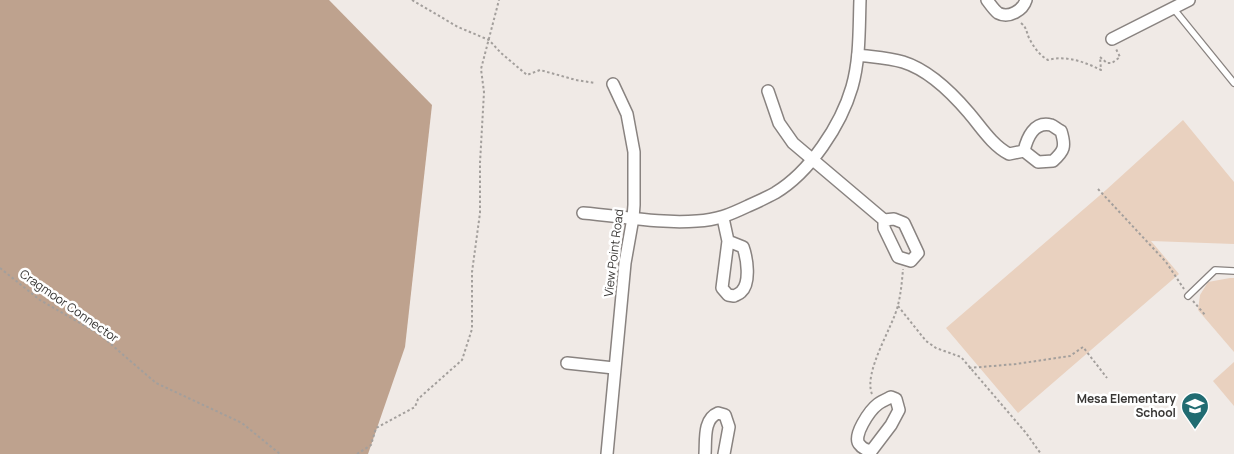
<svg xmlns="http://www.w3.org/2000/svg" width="1234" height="454" viewBox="0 0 1234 454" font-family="Manrope,sans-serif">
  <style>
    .green { fill: #e9d1bf }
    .forest { fill: #bea28e }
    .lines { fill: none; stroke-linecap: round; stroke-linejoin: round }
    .lane-casing { stroke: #898380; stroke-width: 8 }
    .street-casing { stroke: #898380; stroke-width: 14 }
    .path { stroke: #a39f9c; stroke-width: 2; stroke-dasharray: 2.5 2.5; stroke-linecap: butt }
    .lane { stroke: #fff; stroke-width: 5.5 }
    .street { stroke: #fff; stroke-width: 11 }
    .labels { text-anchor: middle; stroke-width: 5; stroke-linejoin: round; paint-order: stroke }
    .street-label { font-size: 12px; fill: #393735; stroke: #fff }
    .poi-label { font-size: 12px; font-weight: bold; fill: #393735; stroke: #fff; text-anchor: end }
  </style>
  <rect width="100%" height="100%" fill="#f0eae6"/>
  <g class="green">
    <path d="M 1183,120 L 1234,182 L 1234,244 L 1151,241 L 1179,274 L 1018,413 L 946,328 L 1106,190 Z"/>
    <path d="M 1230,278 L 1234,278 L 1234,352 L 1198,310 L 1200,295 L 1208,282 Z"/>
    <path d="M 1234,362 L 1234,406 L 1213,381 Z"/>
  </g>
  <path class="forest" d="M 0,0 L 329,0 L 432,105 L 405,347 L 368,454 L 0,454 Z"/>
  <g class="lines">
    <g class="lane-casing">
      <g id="lane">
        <path d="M 1173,8 L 1234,83"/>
        <path d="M 1188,296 L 1215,270 L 1234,271"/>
      </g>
    </g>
    <g class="street-casing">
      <g id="street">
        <path d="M 987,0 C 990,4 994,10 998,13 C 1009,19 1023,10 1026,0"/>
        <path d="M 1112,39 L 1189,0"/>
        <path d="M 858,55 C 872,57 889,58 903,62 C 929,70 952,93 969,113 C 981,127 992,145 1009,154 L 1024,151 L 1038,162 L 1053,161 C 1064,151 1066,147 1061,131 C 1058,130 1054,126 1051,125 C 1034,121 1027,138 1024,151"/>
        <path d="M 768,91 L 779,123 L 793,143 L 884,220 L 884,228 L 898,257 L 911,261 L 918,253 L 904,223 L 894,219 L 884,220"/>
        <path d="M 583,213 C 621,216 659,224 697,221 C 717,220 729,215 748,206 C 757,202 766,198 775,193 C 810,172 841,125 852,87 C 860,59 859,29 860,0"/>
        <path d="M 723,218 L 728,241 L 722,288 L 728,295 L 734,296 C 736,295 739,294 741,292 C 751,283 747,258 743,247 L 728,241"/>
        <path d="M 567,363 L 614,368"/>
        <path d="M 607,454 L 625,263 L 633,218 L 634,205 L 634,152 L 627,114 L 613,84"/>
        <path d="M 705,454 C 706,440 703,419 718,413 L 725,415 L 729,427 L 724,454"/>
        <path d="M 869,454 L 891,425 L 899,410 L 896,399 L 891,397 C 887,399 882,401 878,404 C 870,410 851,437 860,445 C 862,448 867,450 870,451"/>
      </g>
    </g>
    <g class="path">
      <path d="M 412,0 L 458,27 L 489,40 L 501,53 L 527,75 L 540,70 L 576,80 L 595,83"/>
      <path d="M 1021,23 C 1027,28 1026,31 1029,38 C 1033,46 1040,56 1048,60 C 1066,55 1085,62 1101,70 L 1100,57 L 1107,63 L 1112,63 L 1120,57 L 1116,49"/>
      <path d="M 1098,189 L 1166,262 L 1184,289"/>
      <path d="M 0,268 L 40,300 L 99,334 L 156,383 L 242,423 L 280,454"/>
      <path d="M 1193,301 L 1206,316"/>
      <path d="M 898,306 L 926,341 L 936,348 L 961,357 L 1026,433 L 1041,454"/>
      <path d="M 969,368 L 1016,364 L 1070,356 L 1083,347 L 1107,378"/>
      <path d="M 872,394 C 863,372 893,327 898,305 C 901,293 902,281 903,269"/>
      <path d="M 357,454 L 371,445 L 376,428 L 415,407 L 418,399 L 462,360 L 472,329 L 472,272 L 480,213 L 480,163 L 484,92 L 481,69 L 499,0"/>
    </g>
    <use href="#lane" class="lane"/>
    <use href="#street" class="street"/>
  </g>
  <defs>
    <g id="school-pin" transform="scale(1.4375)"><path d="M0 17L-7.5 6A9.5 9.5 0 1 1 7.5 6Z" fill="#216c72" stroke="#fff"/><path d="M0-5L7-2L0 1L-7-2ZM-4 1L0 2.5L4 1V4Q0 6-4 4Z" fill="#fff"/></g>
  </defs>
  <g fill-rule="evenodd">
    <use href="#school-pin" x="1195" y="406"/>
  </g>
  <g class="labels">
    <g class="street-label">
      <text transform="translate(614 253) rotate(-83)" y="4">View Point Road</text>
      <text transform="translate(69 306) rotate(35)" y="4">Cragmoor Connector</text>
    </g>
    <g class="poi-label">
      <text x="1176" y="403">Mesa Elementary<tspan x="1176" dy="14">School</tspan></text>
    </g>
  </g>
</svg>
